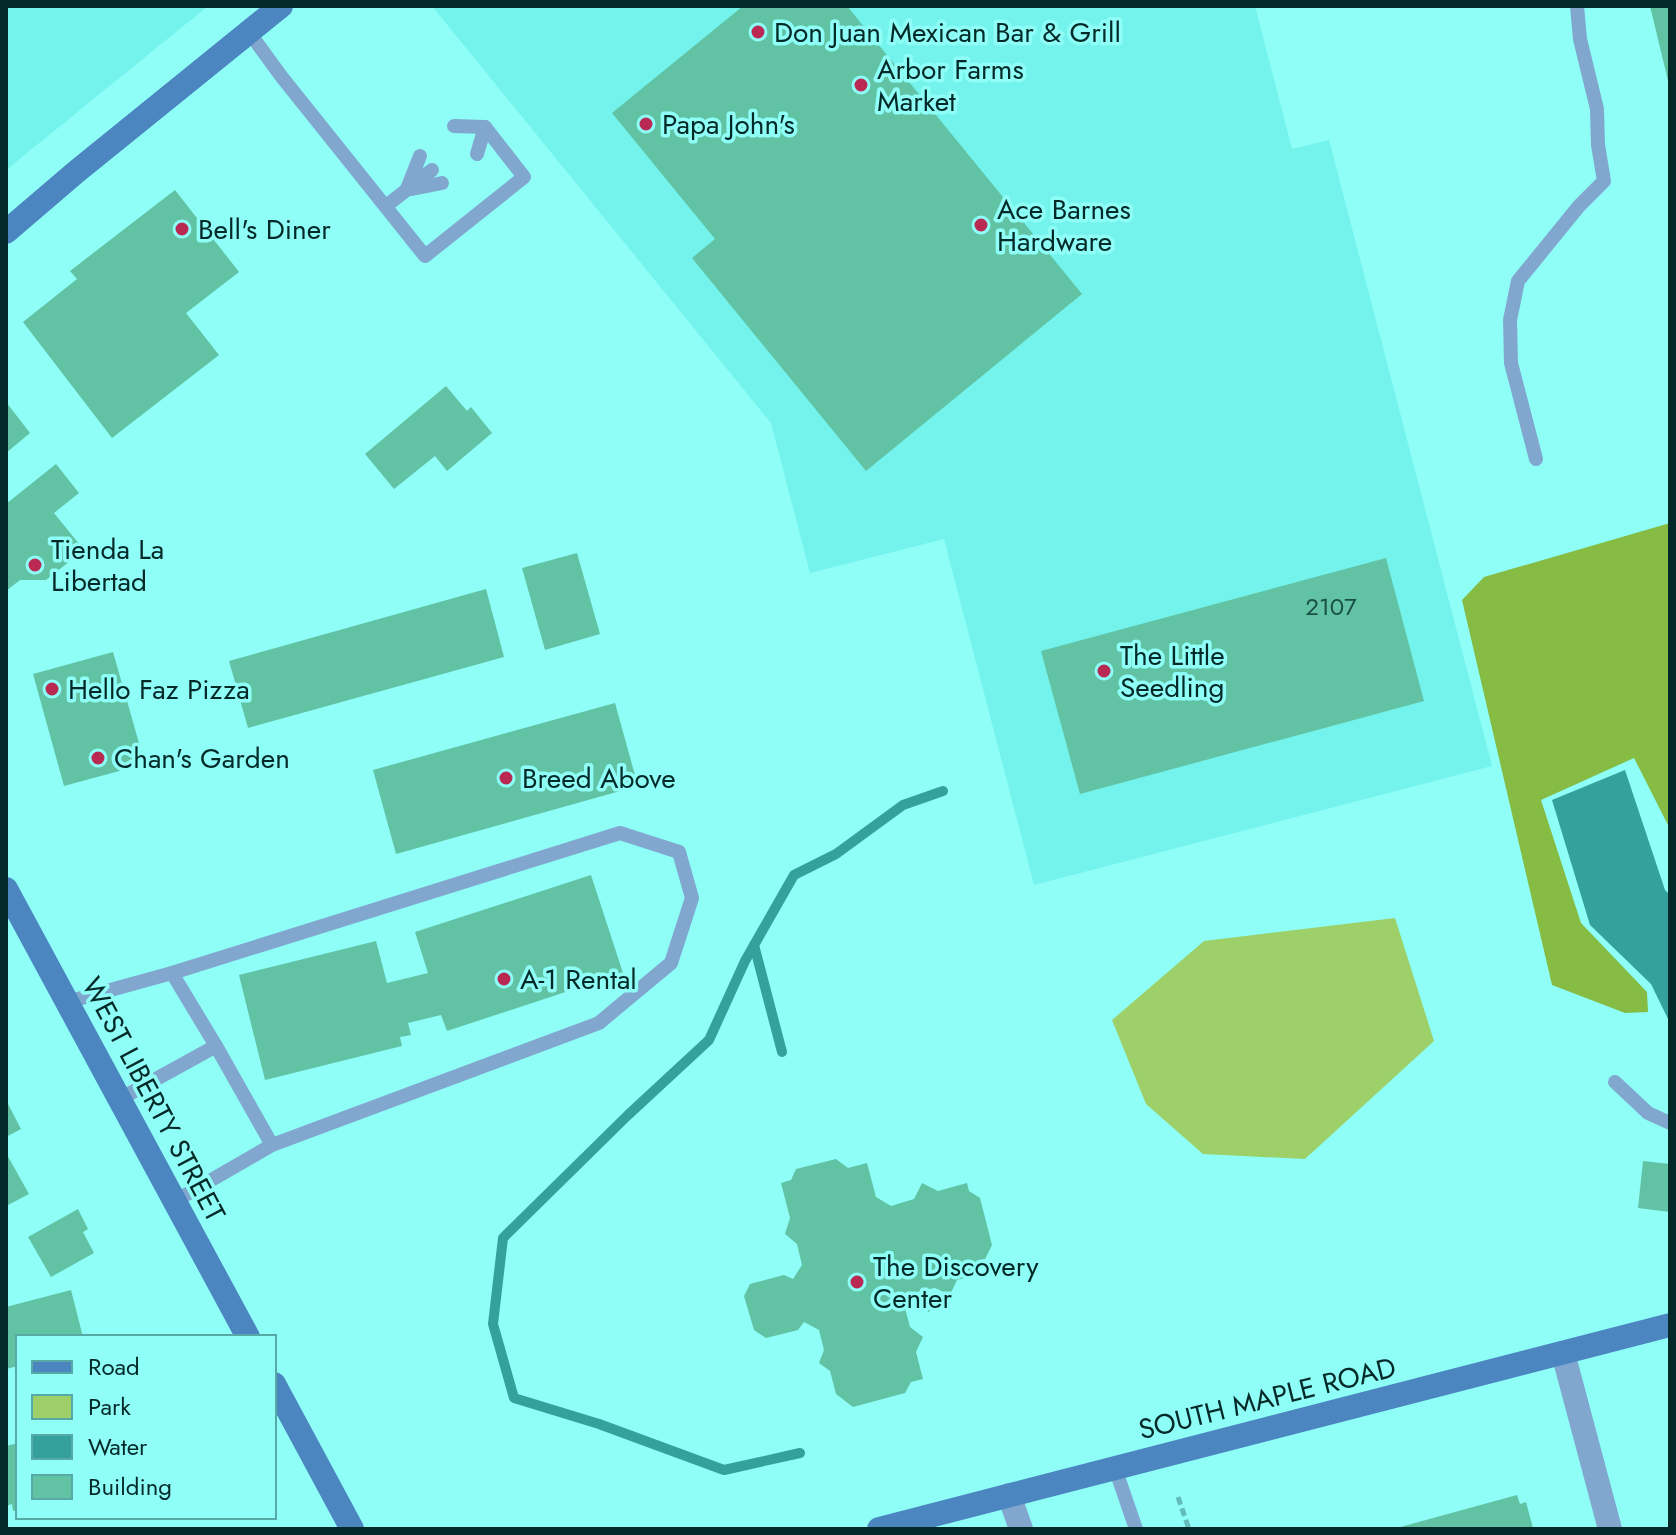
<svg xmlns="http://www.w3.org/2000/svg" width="1676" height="1535" viewBox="0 0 1676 1535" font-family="Jost,sans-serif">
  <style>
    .built { fill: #74f3ec }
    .green { fill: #9ed069 }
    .forest { fill: #86bc44 }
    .water { fill: #35a19c }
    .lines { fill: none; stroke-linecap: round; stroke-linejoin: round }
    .stream { stroke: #35a19c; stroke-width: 10 }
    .building { fill: #61c3a4 }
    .path { stroke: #63bcb7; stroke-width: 5; stroke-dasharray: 8 4; stroke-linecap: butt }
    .lane { stroke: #81a7cf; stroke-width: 14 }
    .street { stroke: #81a7cf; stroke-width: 24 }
    .secondary { stroke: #4c86c1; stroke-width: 24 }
    .poi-dot { fill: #b92951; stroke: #8efef7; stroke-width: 3 }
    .labels { text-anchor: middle; stroke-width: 7; stroke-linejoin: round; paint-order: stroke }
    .number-label { font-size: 24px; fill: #1a5047 }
    .poi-label { font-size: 28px; fill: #032928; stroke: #8efef7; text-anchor: start }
    .street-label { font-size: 28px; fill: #032928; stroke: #8efef7 }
  </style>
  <rect width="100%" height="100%" fill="#8efef7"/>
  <g class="built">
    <path d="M 6,6 L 208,6 L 6,170 Z"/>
    <path d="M 432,6 L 1255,6 L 1292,149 L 1329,140 L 1492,766 L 1034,885 L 944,539 L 810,573 L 771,423 Z"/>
  </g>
  <path class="green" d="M 1395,918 L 1434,1041 L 1305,1159 L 1203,1154 L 1146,1104 L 1112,1020 L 1204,941 Z"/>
  <path class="forest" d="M 1670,523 L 1670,829 L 1634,758 L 1541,800 L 1581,923 L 1647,992 L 1648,1012 L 1625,1013 L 1552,985 L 1462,600 L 1484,577 Z"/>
  <path class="water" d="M 1625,770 L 1665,890 L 1670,895 L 1670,1023 L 1651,984 L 1590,925 L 1552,800 Z"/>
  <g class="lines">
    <g class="stream">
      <path d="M 754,945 L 782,1052"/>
      <path d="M 800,1453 L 724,1470 L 599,1424 L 514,1398 L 493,1324 L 503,1238 L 628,1115 L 709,1040 L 745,961 L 794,875 L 836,854 L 903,805 L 943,791"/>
    </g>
  </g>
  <g class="building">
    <path d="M 743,6 L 847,6 L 1082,294 L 866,471 L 692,258 L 715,239 L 612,113 Z"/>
    <path d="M 1650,6 L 1670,6 L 1670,85 L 1669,85 Z"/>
    <path d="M 175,190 L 239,272 L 186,313 L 219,355 L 112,438 L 23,322 L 77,279 L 70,271 Z"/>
    <path d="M 446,386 L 467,411 L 471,407 L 492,433 L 447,471 L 435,456 L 394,489 L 365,454 Z"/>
    <path d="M 6,402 L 30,433 L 6,453 Z"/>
    <path d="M 56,464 L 79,493 L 54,513 L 84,550 L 46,580 L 20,580 L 6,591 L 6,504 Z"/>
    <path d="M 577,553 L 600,634 L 545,650 L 522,568 Z"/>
    <path d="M 1386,558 L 1424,701 L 1080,794 L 1041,651 Z"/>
    <path d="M 486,589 L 504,657 L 248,728 L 229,661 Z"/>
    <path d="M 113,652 L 145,764 L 64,786 L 33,674 Z"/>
    <path d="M 615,703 L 638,786 L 396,854 L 373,770 Z"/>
    <path d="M 591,875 L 623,973 L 447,1031 L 441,1015 L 408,1023 L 411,1035 L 400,1037 L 402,1046 L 265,1080 L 239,975 L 376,941 L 387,983 L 428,973 L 415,932 Z"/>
    <path d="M 6,1100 L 21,1129 L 6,1137 Z"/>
    <path d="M 6,1153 L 29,1194 L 6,1206 Z"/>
    <path d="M 836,1159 L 848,1168 L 867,1163 L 876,1197 L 891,1206 L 914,1199 L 922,1183 L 938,1191 L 967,1183 L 969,1191 L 980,1198 L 992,1245 L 985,1259 L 976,1261 L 979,1274 L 957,1280 L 950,1295 L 935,1288 L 924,1290 L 938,1296 L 929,1312 L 908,1301 L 924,1290 L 913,1293 L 908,1301 L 905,1308 L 910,1327 L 923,1337 L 916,1352 L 923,1379 L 911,1382 L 905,1393 L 853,1407 L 836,1394 L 830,1371 L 819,1363 L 824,1350 L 819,1330 L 804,1322 L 798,1330 L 766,1338 L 754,1330 L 744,1296 L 750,1284 L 784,1275 L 793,1279 L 802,1265 L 797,1244 L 785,1234 L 790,1218 L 781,1183 L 791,1180 L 796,1169 Z"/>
    <path d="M 1643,1161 L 1670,1164 L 1670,1212 L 1638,1208 Z"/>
    <path d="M 78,1209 L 88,1229 L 83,1232 L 94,1253 L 51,1277 L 28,1237 Z"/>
    <path d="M 71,1290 L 83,1337 L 18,1337 L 18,1366 L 6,1369 L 6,1307 Z"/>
    <path d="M 18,1443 L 18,1510 L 13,1511 L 12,1504 L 6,1506 L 6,1446 Z"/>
    <path d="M 1517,1495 L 1520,1504 L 1526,1502 L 1533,1528 L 1393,1529 Z"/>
  </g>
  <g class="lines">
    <path class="path" d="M 1178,1497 L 1189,1529"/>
    <g class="lane">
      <path d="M 249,32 L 281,76 L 425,256 L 524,177 L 485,127 L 454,126"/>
      <path d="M 477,154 L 485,127"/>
      <path d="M 407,189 L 420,156"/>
      <path d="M 412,189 L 442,183"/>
      <path d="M 386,206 L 432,170"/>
      <path d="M 1536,459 L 1511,363 L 1510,320 L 1518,281 L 1579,206 L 1604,181 L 1598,145 L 1597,109 L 1580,39 L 1577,6"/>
      <path d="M 172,973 L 620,833 L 679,852 L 692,898 L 671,963 L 599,1023 L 272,1145"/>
      <path d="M 67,1002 L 172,973 L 216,1046 L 272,1145 L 175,1201"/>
      <path d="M 1615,1082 L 1648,1113 L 1670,1123"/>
      <path d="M 120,1099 L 216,1046"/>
      <path d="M 1115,1468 L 1136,1529"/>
    </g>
    <g class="street">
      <path d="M 1563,1353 L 1610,1529"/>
      <path d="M 1009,1495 L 1021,1529"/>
    </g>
    <g class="secondary">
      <path d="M 6,232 L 76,172 L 281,6"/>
      <path d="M 6,889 L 248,1337"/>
      <path d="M 274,1384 L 352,1529"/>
      <path d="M 879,1529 L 1670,1325"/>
    </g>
  </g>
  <g class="poi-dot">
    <circle cx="758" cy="32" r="8"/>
    <circle cx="861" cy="85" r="8"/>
    <circle cx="646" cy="124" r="8"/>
    <circle cx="981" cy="225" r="8"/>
    <circle cx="182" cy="229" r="8"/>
    <circle cx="35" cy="565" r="8"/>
    <circle cx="1104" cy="671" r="8"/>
    <circle cx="52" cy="689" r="8"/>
    <circle cx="98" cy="758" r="8"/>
    <circle cx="506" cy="778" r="8"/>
    <circle cx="504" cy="979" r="8"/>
    <circle cx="857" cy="1282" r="8"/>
  </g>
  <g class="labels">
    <g class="number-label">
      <text x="1331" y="615">2107</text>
    </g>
    <g class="poi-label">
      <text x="774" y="42">Don Juan Mexican Bar &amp; Grill</text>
      <text x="877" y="79">Arbor Farms<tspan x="877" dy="32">Market</tspan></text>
      <text x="662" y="134">Papa John's</text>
      <text x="997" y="219">Ace Barnes<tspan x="997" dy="32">Hardware</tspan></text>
      <text x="198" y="239">Bell's Diner</text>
      <text x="51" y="559">Tienda La<tspan x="51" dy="32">Libertad</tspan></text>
      <text x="1120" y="665">The Little<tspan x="1120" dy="32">Seedling</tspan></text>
      <text x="68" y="699">Hello Faz Pizza</text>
      <text x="114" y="768">Chan's Garden</text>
      <text x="522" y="788">Breed Above</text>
      <text x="520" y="989">A-1 Rental</text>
      <text x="873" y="1276">The Discovery<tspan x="873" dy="32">Center</tspan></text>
    </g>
    <g class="street-label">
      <text transform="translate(154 1099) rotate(62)" y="10">WEST LIBERTY STREET</text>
      <text transform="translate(1267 1398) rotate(-14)" y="10">SOUTH MAPLE ROAD</text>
    </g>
  </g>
  <rect width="1676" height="1535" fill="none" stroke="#032928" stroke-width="16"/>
  <rect x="16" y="1335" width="260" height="184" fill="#8efef7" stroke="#56a9a4" stroke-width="2"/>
  <rect x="32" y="1361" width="40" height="12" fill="#4c86c1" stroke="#56a9a4" stroke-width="2"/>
  <text x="88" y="1375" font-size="24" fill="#032928">Road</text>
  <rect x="32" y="1395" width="40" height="24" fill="#9ed069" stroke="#56a9a4" stroke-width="2"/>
  <text x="88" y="1415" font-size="24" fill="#032928">Park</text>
  <rect x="32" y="1435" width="40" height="24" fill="#35a19c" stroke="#56a9a4" stroke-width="2"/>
  <text x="88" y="1455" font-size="24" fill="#032928">Water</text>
  <rect x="32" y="1475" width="40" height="24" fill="#61c3a4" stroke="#56a9a4" stroke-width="2"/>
  <text x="88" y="1495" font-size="24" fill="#032928">Building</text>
</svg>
